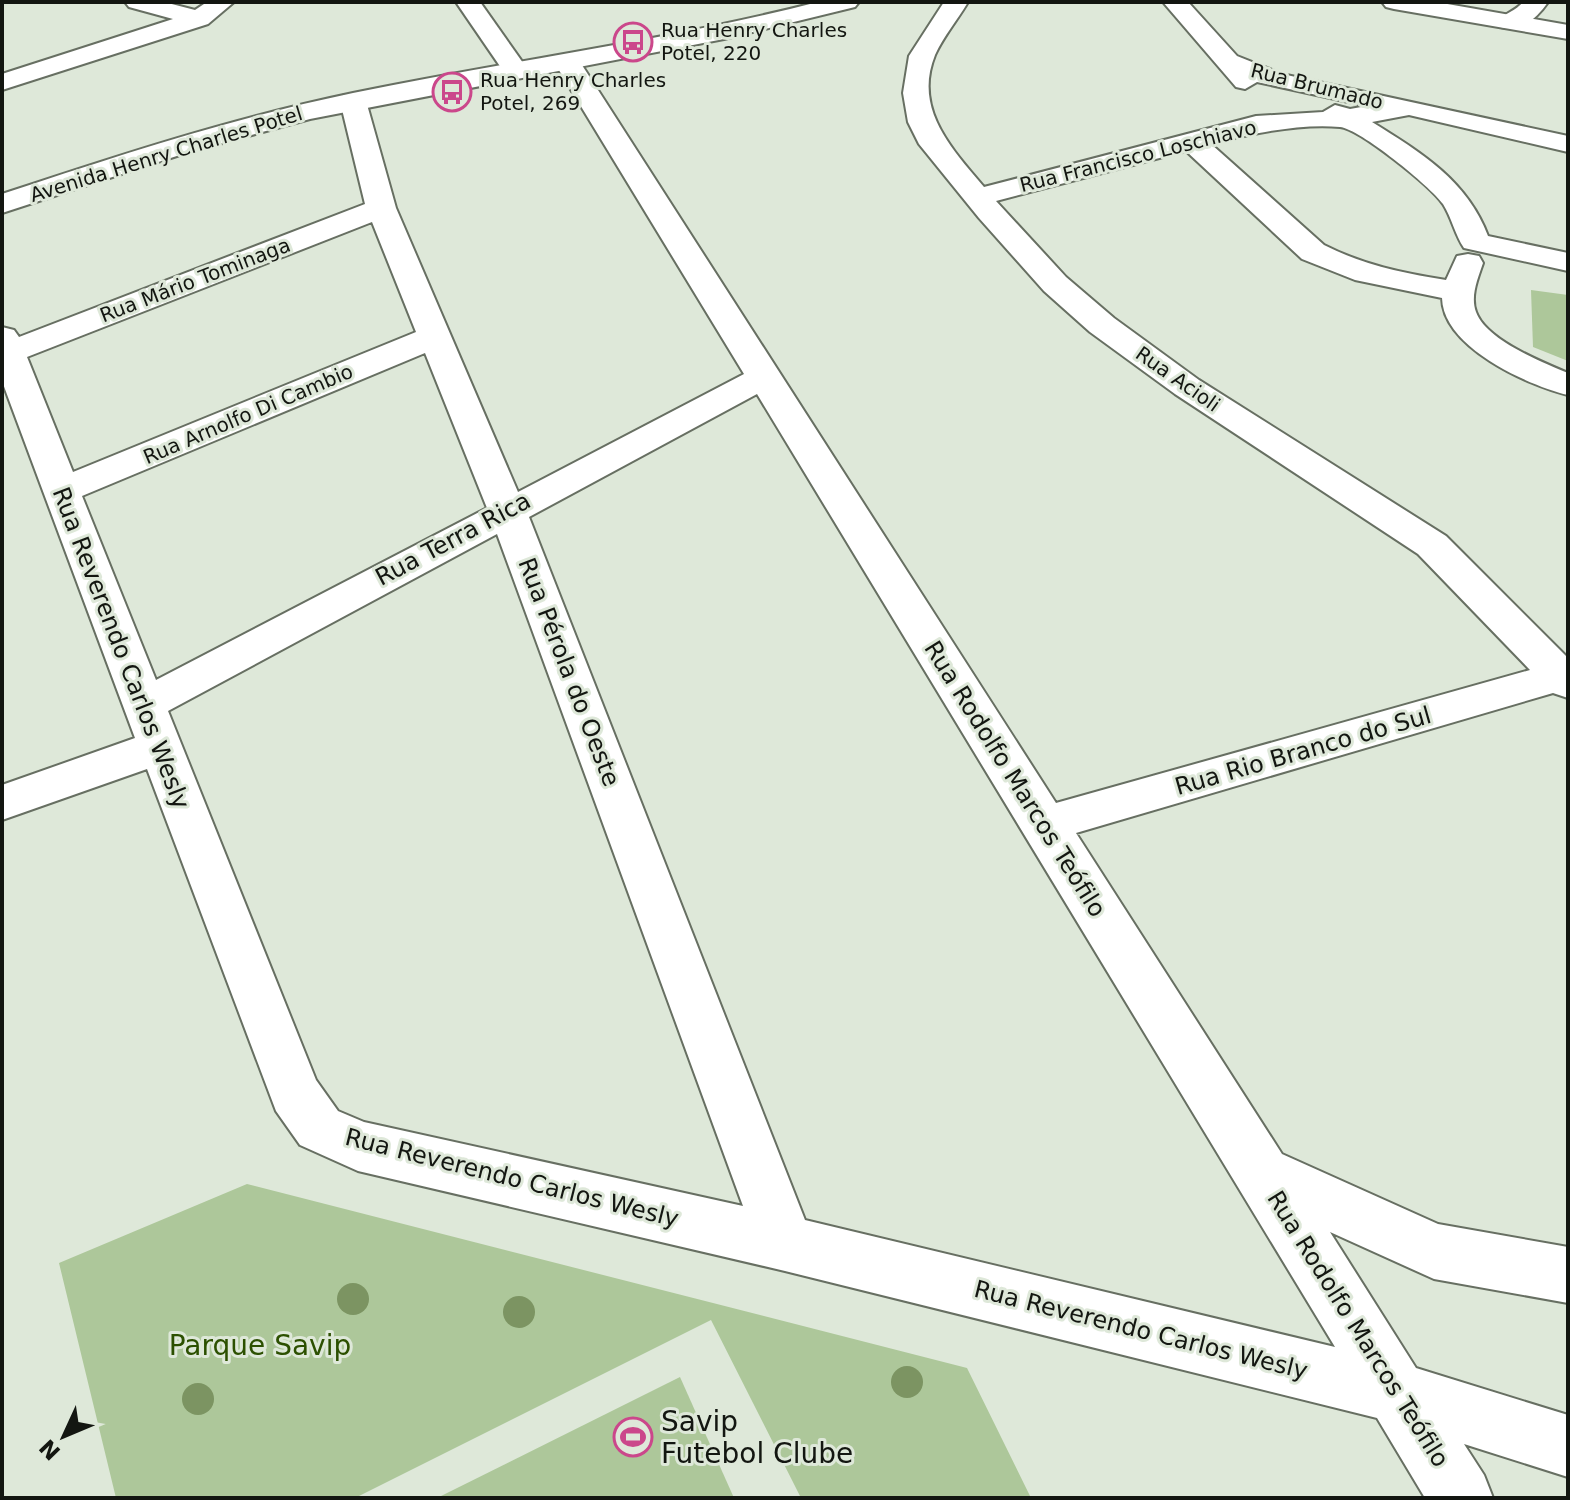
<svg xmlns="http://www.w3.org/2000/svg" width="1570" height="1500" viewBox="0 0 1570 1500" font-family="'DejaVu Sans',sans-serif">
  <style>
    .green { fill: #adc79a }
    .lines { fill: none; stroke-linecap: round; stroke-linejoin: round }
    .street-casing { stroke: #676f62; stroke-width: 4 }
    .secondary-casing { stroke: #676f62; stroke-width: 4 }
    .street { fill: #fff; fill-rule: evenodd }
    .secondary { fill: #fff; fill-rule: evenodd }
    .tree { fill: #7c9462 }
    .labels { text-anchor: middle; stroke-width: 6; stroke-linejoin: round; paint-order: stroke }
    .far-poi-label { font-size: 20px; fill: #131611; stroke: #dee8d9; text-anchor: start }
    .far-street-label { font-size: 20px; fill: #131611; stroke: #dee8d9 }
    .street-label { font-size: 24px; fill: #131611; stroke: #dee8d9 }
    .near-park-label { font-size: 28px; fill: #2c5001; stroke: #dee8d9 }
    .near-poi-label { font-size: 28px; fill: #131611; stroke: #dee8d9; text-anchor: start }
  </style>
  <rect width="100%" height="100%" fill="#dee8d9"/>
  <g class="green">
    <path d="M 1531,290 L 1568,295 L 1568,361 L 1533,347 Z"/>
    <path d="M 247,1184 L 967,1368 L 1031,1498 L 801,1498 L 711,1320 L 355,1498 L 116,1498 L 59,1263 Z"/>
    <path d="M 680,1377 L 734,1498 L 437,1498 Z"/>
  </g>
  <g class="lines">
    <g class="street-casing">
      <g id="street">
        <path d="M 125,2 L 164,2 L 195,10 L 207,2 L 234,2 L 208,24 L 2,90 L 2,74 L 173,19 L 129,7 Z"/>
        <path d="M 456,2 L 480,2 L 528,70 L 524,75 L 506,75 Z"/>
        <path d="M 944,2 L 968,2 C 958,19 943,37 935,55 C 913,109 952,149 984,187 L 1256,116 L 1323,112 L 1335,105 L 1350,109 L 1367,106 L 1257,82 L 1245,89 L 1236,87 L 1163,2 L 1188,2 L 1237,56 L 1282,74 L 1568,136 L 1568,152 L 1409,115 L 1372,122 C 1420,152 1467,180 1488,236 L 1568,253 L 1568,271 L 1464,248 C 1455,235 1452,218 1443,204 C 1430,186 1360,129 1340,127 C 1301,123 1249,134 1211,144 L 1324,245 C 1363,265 1403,273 1446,280 L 1457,256 L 1468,254 L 1479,256 L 1483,263 C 1478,278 1470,296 1476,312 C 1486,340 1542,362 1568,373 L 1568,395 C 1527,385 1443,347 1442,298 L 1355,280 L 1302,259 L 1186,151 L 996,201 L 1066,277 L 1114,318 L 1199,380 L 1446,536 L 1568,658 L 1568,698 L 1553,693 L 1076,833 L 1282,1154 L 1438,1224 L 1568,1247 L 1568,1303 L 1434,1279 L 1330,1232 L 1416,1368 L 1568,1415 L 1568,1477 L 1464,1444 L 1484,1475 L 1493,1498 L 1425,1498 L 1377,1418 L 785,1271 L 358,1171 L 300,1145 L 276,1111 L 147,769 L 2,820 L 2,785 L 135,738 L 2,381 L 2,327 L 14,330 L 19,337 L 365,204 L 340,101 L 344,95 L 362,95 L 366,101 L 396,208 L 518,492 L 744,374 L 554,62 L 558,57 L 576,57 L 580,62 L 1056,803 L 1530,670 L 1418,554 L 1175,394 L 1090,332 L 1044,291 L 979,218 L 919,144 L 908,122 L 903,93 L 909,56 ZM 372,222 L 416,332 L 73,472 L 27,357 ZM 425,353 L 487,508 L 156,680 L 82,496 ZM 757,394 L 1335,1347 L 805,1220 L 529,517 ZM 497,534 L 743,1206 L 364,1122 L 338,1111 L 316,1080 L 168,711 Z"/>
        <path d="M 1523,2 L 1548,2 C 1537,18 1522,32 1501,27 L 1498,22 C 1504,13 1516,11 1523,2 Z"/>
      </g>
    </g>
    <g class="secondary-casing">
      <g id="secondary">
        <path d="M 818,2 L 859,2 L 855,7 L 724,39 L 310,119 L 186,153 L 2,213 L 2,194 C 117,156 233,118 353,93 C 507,61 665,41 818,2 Z"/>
        <path d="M 1382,2 L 1436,2 L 1568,25 L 1568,39 L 1394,9 L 1386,7 Z"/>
      </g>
    </g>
    <use href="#street" class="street"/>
    <use href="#secondary" class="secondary"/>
  </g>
  <g class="tree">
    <circle cx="353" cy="1299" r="16"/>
    <circle cx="519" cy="1312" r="16"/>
    <circle cx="907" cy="1382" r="16"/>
    <circle cx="198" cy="1399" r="16"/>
  </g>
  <defs>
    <g id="bus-ring" transform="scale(2)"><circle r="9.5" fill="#dee8d9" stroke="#cb478b" stroke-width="1.5"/><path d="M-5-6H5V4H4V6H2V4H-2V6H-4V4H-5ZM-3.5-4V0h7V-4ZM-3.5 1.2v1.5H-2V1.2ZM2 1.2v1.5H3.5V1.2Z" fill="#cb478b"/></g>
    <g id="stadium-ring" transform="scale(2)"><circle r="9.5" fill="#dee8d9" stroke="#cb478b" stroke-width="1.5"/><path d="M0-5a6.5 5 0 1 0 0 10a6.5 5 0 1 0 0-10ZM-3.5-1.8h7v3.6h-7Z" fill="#cb478b"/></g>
  </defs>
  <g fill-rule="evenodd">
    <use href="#bus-ring" x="633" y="42"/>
    <use href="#bus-ring" x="452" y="92"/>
    <use href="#stadium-ring" x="633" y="1437"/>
  </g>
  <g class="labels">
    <g class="far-poi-label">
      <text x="661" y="37">Rua Henry Charles<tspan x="661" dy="23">Potel, 220</tspan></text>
      <text x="480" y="87">Rua Henry Charles<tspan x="480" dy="23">Potel, 269</tspan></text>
    </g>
    <g class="far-street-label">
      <text transform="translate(1317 86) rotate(14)" y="7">Rua Brumado</text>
      <text transform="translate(166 154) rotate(-17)" y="7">Avenida Henry Charles Potel</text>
      <text transform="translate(1138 156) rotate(-14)" y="7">Rua Francisco Loschiavo</text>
      <text transform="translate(195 280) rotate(-21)" y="7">Rua Mário Tominaga</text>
      <text transform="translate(1178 379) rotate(35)" y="7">Rua Acioli</text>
      <text transform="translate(248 414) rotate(-23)" y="7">Rua Arnolfo Di Cambio</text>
    </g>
    <g class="street-label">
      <text transform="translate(453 539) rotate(-28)" y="8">Rua Terra Rica</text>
      <text transform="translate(121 648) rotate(69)" y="8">Rua Reverendo Carlos Wesly</text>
      <text transform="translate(569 672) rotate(69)" y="8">Rua Pérola do Oeste</text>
      <text transform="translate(1303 751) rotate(-16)" y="8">Rua Rio Branco do Sul</text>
      <text transform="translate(1015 779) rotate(58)" y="8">Rua Rodolfo Marcos Teófilo</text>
      <text transform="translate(512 1178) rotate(14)" y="8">Rua Reverendo Carlos Wesly</text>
      <text transform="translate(1358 1329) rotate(58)" y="8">Rua Rodolfo Marcos Teófilo</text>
      <text transform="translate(1141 1330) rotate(14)" y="8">Rua Reverendo Carlos Wesly</text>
    </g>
    <g class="near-park-label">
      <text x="260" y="1355">Parque Savip</text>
    </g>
    <g class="near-poi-label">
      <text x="661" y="1431">Savip<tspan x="661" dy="32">Futebol Clube</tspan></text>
    </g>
  </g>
  <rect width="1570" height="1500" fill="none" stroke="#131611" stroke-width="8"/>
  <g transform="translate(64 1436) rotate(226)" stroke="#dee8d9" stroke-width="6" paint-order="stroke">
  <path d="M0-6L14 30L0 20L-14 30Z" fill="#131611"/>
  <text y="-12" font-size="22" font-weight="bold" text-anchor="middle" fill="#131611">N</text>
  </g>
</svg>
